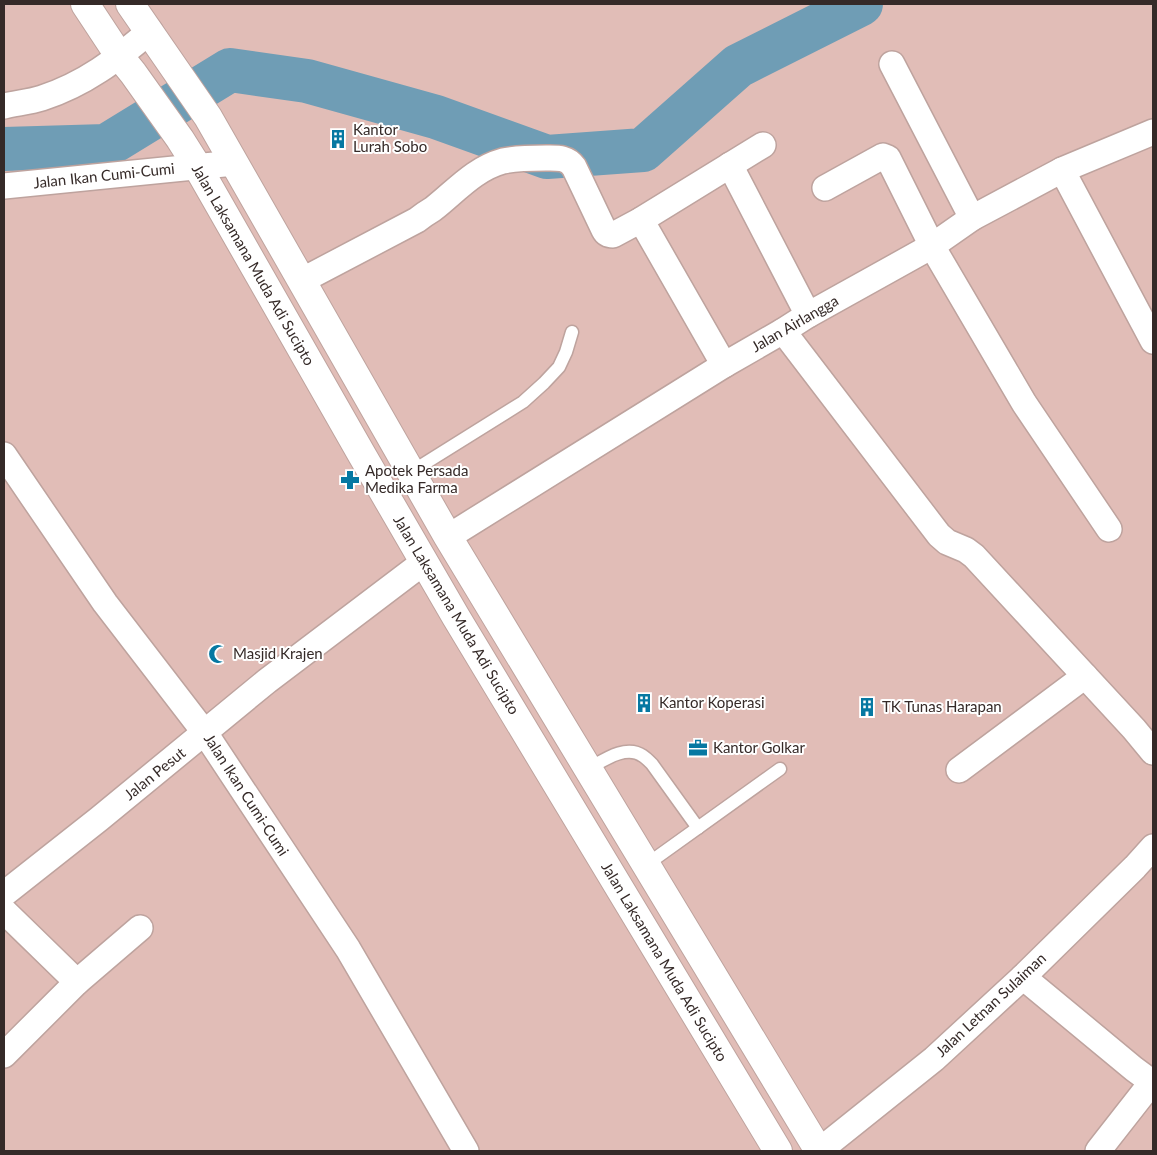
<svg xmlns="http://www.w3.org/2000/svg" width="1157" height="1155" viewBox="0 0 1157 1155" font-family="Lato,sans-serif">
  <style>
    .green { fill: #e1bdb7 }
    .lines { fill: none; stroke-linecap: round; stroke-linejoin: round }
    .river { stroke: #6f9db5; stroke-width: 44 }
    .service-casing { stroke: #bea39e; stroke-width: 15 }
    .minor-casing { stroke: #bea39e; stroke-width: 28 }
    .secondary-casing { stroke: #bea39e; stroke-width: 30 }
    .service { stroke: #fff; stroke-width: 12 }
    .minor { stroke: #fff; stroke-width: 25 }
    .secondary { stroke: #fff; stroke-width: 28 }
    .labels { text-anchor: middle; stroke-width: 4; stroke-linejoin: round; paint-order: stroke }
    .poi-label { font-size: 15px; fill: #352a28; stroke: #fff; text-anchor: start }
    .street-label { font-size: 15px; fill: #352a28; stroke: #fff }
  </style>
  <rect width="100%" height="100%" fill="#fbded9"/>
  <rect class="green" x="4" y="4" width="1149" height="1147"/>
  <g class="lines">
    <path class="river" d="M 4,149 L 106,146 L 230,70 L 307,81 L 436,117 L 547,157 L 643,150 L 738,66 L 861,4"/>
    <g class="service-casing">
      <g id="service">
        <path d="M 411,472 L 523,402 L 544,383 L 559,367 L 566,352 L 572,332"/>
        <path d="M 588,769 C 604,760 626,744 643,756 C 646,758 649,761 652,764 L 698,828"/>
        <path d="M 646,865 L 780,769"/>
      </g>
    </g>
    <g class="minor-casing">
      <g id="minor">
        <path d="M 892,64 L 972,218"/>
        <path d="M 4,106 C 16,103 30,102 42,98 C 85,84 116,60 150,31"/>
        <path d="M 730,165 L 808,315"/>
        <path d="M 1062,170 L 1153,341"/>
        <path d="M 4,186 L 234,163"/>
        <path d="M 825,188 L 883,156 L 888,158 L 932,246 L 1024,403 L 1109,529"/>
        <path d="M 641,220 L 724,365"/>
        <path d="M 301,281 L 417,220 C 422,216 428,212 433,209 C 456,191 474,169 503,161 C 517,158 532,158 546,158 C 557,158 567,157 574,167 L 604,230 C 606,234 608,235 613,235 L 641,220 L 763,145"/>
        <path d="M 783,331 L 939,535 L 947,542 L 966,550 L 974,556 L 1134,729 L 1153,752"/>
        <path d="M 4,455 L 105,603 L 205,733 L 348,949 L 466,1151"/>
        <path d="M 448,537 L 724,365 L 783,331 L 808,315 L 932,246 L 972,218 L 1062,170 L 1153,132"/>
        <path d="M 959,770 L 1085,676"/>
        <path d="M 4,894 L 99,819 L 267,681 L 424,562"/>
        <path d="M 4,911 L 77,982"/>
        <path d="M 1023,977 L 1134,1069 L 1153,1083"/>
        <path d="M 4,1055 L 77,982 L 140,928"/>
        <path d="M 819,1151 L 934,1059 L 1023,977 L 1135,867 L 1153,847"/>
        <path d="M 1098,1151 L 1152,1082"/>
      </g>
    </g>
    <g class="secondary-casing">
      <g id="secondary">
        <path d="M 85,4 L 120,57 L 133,73 L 180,139 L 197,166 L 362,455 L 456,617 L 778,1151"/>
        <path d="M 130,4 L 208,117 L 448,537 L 819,1151"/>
      </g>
    </g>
    <use href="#service" class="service"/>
    <use href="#minor" class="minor"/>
    <use href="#secondary" class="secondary"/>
  </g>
  <defs>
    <g id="building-bare" transform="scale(1.5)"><path d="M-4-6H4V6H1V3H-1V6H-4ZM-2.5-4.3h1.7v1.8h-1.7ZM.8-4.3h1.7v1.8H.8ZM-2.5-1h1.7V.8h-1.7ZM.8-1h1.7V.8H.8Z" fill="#0678a2" stroke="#fff" stroke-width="2.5" paint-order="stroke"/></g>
    <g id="pharmacy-bare" transform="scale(1.5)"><path d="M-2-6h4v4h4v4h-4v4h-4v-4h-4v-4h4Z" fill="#0678a2" stroke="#fff" stroke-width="2.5" paint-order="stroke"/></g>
    <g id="mosque-bare" transform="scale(1.5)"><path d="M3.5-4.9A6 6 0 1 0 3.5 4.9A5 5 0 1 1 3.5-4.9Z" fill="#0678a2" stroke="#fff" stroke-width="2.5" paint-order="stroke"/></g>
    <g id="office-bare" transform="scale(1.5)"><path d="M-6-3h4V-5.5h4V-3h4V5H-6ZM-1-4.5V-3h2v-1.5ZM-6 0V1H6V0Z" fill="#0678a2" stroke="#fff" stroke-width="2.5" paint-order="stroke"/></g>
  </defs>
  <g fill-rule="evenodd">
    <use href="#building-bare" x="338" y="139"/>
    <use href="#pharmacy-bare" x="350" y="480"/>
    <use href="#mosque-bare" x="218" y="654"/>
    <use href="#building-bare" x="644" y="703"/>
    <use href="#building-bare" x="867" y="707"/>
    <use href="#office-bare" x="698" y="748"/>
  </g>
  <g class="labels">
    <g class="poi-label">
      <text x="353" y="135">Kantor<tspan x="353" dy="17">Lurah Sobo</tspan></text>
      <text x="365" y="476">Apotek Persada<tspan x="365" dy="17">Medika Farma</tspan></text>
      <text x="233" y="659">Masjid Krajen</text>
      <text x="659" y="708">Kantor Koperasi</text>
      <text x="882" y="712">TK Tunas Harapan</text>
      <text x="713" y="753">Kantor Golkar</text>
    </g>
    <g class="street-label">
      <text transform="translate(104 176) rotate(-6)" y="5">Jalan Ikan Cumi-Cumi</text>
      <text transform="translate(253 265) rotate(60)" y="5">Jalan Laksamana Muda Adi Sucipto</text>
      <text transform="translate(795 324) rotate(-30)" y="5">Jalan Airlangga</text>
      <text transform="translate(456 615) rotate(59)" y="5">Jalan Laksamana Muda Adi Sucipto</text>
      <text transform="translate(155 774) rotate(-39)" y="5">Jalan Pesut</text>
      <text transform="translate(246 795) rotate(57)" y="5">Jalan Ikan Cumi-Cumi</text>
      <text transform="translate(664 962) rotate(59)" y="5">Jalan Laksamana Muda Adi Sucipto</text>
      <text transform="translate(991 1005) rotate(-43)" y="5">Jalan Letnan Sulaiman</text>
    </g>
  </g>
  <rect width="1157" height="1155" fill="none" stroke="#352a28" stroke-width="10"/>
</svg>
